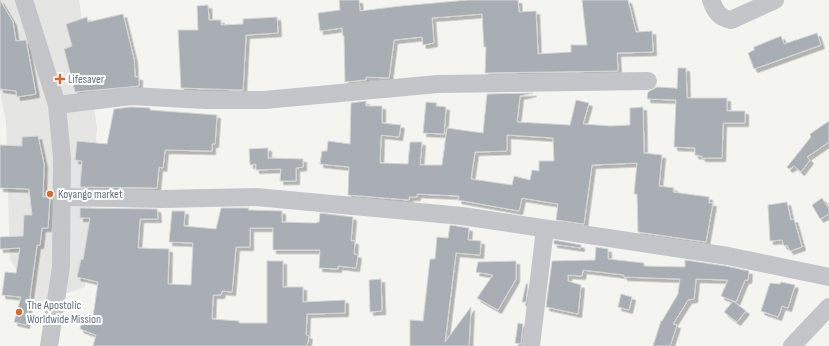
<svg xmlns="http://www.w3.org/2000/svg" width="829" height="346" viewBox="0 0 829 346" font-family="'Sofia Sans Condensed',sans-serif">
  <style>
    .built { fill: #e5e6e4 }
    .building { fill: #a9aeb5; stroke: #d6d6d4; fill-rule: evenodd; filter: url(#shadow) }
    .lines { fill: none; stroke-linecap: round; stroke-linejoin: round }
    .minor { stroke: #c3c5c9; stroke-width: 18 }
    .poi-dot { fill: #d76a2e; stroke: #fff; stroke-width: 1.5 }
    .labels { text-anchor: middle; stroke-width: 4; stroke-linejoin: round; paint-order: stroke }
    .poi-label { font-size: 12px; fill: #657180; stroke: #fff; text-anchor: start }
  </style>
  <defs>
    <filter id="shadow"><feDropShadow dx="3.5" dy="3.5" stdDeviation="0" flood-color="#0004"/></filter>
  </defs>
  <rect width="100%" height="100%" fill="#f4f5f1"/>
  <path class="built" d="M 0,0 L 79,0 L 97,128 L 85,287 L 36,304 L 10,259 L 6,123 L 0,91 Z"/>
  <g class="building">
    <path d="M 0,0 L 13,22 L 16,41 L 26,40 L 36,94 L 17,97 L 16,91 L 0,89 Z"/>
    <path d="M 339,0 L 359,0 L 360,11 L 401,6 L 468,0 L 518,0 L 519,12 L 536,11 L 538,54 L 571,52 L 571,45 L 587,45 L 582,0 L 628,0 L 636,32 L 652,31 L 653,52 L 617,53 L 618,71 L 485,73 L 486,47 L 484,47 L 482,14 L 432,18 L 434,43 L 423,45 L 422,37 L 394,40 L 389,78 L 366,77 L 366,80 L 345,82 L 344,36 L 343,36 L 342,28 L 320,31 L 318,13 L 340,10 Z"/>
    <path d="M 208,5 L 209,20 L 221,20 L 221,25 L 243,24 L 243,19 L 277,17 L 278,33 L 246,35 L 243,90 L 181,88 L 178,30 L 198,30 L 197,6 Z"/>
    <path d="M 123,14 L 134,59 L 135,77 L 139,77 L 139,86 L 75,92 L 64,49 L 72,46 L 66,24 L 87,17 L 88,22 Z"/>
    <path d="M 817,33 L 821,45 L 754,69 L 748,53 L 754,50 L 754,47 L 781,36 L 784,44 Z"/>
    <path d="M 678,68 L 686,68 L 687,98 L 727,98 L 727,111 L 745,111 L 745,123 L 723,123 L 722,158 L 702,158 L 702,156 L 695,155 L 695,148 L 674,147 L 676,100 L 647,99 L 648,92 L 657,87 L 675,88 L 677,89 Z"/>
    <path d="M 533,93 L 520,96 L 517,122 L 570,125 L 576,100 L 589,103 L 583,124 L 611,126 L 630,125 L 630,108 L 643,107 L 644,153 L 662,155 L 659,186 L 674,188 L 673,192 L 709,197 L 709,203 L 713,203 L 706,242 L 638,232 L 637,194 L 634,194 L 637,163 L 592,165 L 584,224 L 556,220 L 558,204 L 522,198 L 519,211 L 458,200 L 459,196 L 417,194 L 417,197 L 409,197 L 409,200 L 348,195 L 349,167 L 320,164 L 322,151 L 327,151 L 328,141 L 350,144 L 351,103 L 366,101 L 366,106 L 382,106 L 382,123 L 401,125 L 399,137 L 381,135 L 380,163 L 408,164 L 410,142 L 422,142 L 420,165 L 442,165 L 447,128 L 483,133 L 487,94 ZM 507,135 L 553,138 L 554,161 L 539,161 L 539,171 L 532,170 L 530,180 L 514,176 L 512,185 L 471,179 L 475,152 L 507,151 Z"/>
    <path d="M 426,102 L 437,103 L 436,106 L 446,107 L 444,134 L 423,133 Z"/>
    <path d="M 131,107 L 150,108 L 150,110 L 217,115 L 215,144 L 212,144 L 212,151 L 165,150 L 163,168 L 159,167 L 157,188 L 80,187 L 82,161 L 75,160 L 77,141 L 107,144 L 114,109 Z"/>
    <path d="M 829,121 L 829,142 L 807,157 L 810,160 L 801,172 L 794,166 L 789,169 L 787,167 L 811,137 L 810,134 Z"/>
    <path d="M 38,136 L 44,164 L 43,197 L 50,196 L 48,228 L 42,228 L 40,245 L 37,245 L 26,325 L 14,322 L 21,297 L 2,295 L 5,272 L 16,273 L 20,248 L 0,249 L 0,237 L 23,236 L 24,215 L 32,215 L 29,189 L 0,188 L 0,145 L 22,146 L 22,137 Z"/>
    <path d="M 268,148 L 268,158 L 303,159 L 303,167 L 296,168 L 296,181 L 280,181 L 281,169 L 256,170 L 256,164 L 250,165 L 249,149 Z"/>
    <path d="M 822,198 L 829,209 L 829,214 L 820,219 L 812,205 Z"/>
    <path d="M 787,202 L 791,220 L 794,219 L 802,247 L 790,251 L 787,245 L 784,246 L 782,240 L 770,241 L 768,205 Z"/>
    <path d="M 80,208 L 157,209 L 158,219 L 140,219 L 138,248 L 169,249 L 168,284 L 191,285 L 193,243 L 169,242 L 172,211 L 185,211 L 184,226 L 216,229 L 221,208 L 249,208 L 248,210 L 282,211 L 282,222 L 315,223 L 319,222 L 320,213 L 353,217 L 351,241 L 355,241 L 354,254 L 358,255 L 356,268 L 338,266 L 338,269 L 319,268 L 320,250 L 273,250 L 273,228 L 250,228 L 250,247 L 236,247 L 232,292 L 222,291 L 221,295 L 213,295 L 212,319 L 239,321 L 239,323 L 267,323 L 267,261 L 283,261 L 283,287 L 303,287 L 303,302 L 345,300 L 345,313 L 307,314 L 306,335 L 309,336 L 307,346 L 93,346 L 96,335 L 80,329 L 84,315 L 93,317 L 98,282 L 77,277 L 81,259 L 83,260 L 90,218 L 80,218 Z"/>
    <path d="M 450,225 L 469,228 L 468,240 L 481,241 L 480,255 L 456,253 L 445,342 L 471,307 L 469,346 L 410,346 L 410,320 L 423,321 L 430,259 L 435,259 L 437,237 L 448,238 Z"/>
    <path d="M 554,240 L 581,245 L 581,248 L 554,244 Z"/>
    <path d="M 596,247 L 608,249 L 608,259 L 644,263 L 644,266 L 685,267 L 685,260 L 726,266 L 749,271 L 748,280 L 745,280 L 736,302 L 721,296 L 728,280 L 696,279 L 694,299 L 688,300 L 673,324 L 677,325 L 670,346 L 653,346 L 661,321 L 662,321 L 678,294 L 680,279 L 624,277 L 624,275 L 583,270 L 582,276 L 568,275 L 568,281 L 581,285 L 578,314 L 546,307 L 552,261 L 595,260 Z"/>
    <path d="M 516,261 L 516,279 L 498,310 L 477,298 L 493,275 L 476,272 L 478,262 Z"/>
    <path d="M 381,279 L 382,311 L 370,312 L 369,280 Z"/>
    <path d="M 781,282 L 795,285 L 788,308 L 782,306 L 778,317 L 761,311 L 770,283 L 780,284 Z"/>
    <path d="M 526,284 L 528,284 L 526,302 L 522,302 Z"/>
    <path d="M 621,294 L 632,297 L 629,310 L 618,307 Z"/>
    <path d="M 733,301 L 746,311 L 737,322 L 724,312 Z"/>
    <path d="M 518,323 L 523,324 L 521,344 L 515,343 Z"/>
  </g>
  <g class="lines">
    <g class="minor">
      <path d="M 24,0 L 57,105 L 62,158 L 61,267 L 49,346"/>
      <path d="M 711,0 C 715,11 719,18 731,20 L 775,0"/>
      <path d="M 57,105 L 131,96 L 206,100 L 264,100 L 438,84 L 648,81"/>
      <path d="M 62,197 L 162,199 L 256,197 L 462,216 L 728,256 L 829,277"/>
      <path d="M 531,346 L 545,229"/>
      <path d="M 792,346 L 829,307"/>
    </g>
  </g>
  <g class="poi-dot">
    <path d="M58 73h4v4h4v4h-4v4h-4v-4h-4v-4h4z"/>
    <circle cx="50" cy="194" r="4"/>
    <circle cx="19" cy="312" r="4"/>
  </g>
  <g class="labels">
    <g class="poi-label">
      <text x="68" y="83">Lifesaver</text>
      <text x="58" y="198">Koyango market</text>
      <text x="27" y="309">The Apostolic<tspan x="27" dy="14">Worldwide Mission</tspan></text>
    </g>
  </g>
</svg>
